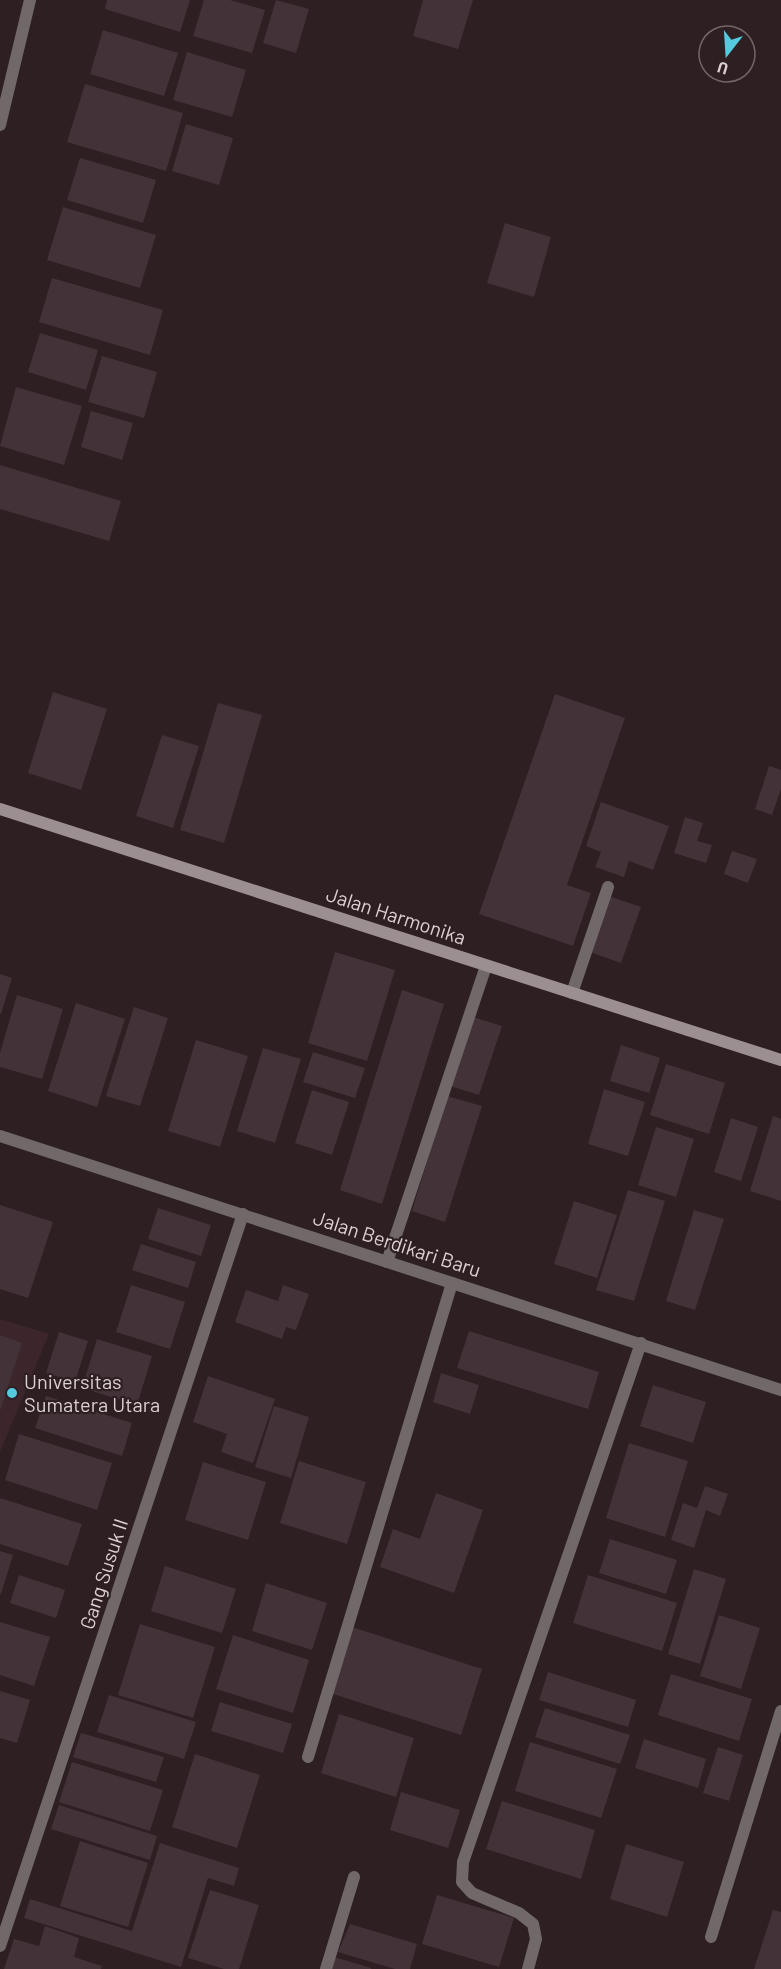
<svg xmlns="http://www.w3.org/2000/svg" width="781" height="1969" viewBox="0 0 781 1969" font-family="Barlow,sans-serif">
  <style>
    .built { fill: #3c262c }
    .building { fill: #433237 }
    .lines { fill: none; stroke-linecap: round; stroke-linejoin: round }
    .lane { stroke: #71686a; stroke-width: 12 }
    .street { stroke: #71686a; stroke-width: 12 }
    .secondary { stroke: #9c8f92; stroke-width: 12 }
    .poi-dot { fill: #55cadf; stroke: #2e1f23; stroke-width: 2 }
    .labels { text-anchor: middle; stroke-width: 4.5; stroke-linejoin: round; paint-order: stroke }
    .street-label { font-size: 20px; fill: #dbd0d2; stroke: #2e1f23 }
    .poi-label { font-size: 20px; fill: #dbd0d2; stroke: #2e1f23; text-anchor: start }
  </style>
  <rect width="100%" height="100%" fill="#2e1f23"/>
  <path class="built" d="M 0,1319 L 49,1334 L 0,1452 Z"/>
  <g class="building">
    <path d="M 107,0 L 190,0 L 180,32 L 105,9 Z"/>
    <path d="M 204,0 L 230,0 L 265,10 L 252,53 L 193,36 Z"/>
    <path d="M 276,0 L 309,9 L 296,53 L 263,43 Z"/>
    <path d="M 423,0 L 473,0 L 458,49 L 413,36 Z"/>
    <path d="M 103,30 L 178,53 L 164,96 L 90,74 Z"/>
    <path d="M 187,52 L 246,70 L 232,117 L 173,100 Z"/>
    <path d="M 85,84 L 183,113 L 166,171 L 67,142 Z"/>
    <path d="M 186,124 L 233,138 L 219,185 L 172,171 Z"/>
    <path d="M 80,158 L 156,180 L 143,223 L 67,200 Z"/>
    <path d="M 63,207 L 156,235 L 140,288 L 47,260 Z"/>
    <path d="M 505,223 L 551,237 L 534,297 L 487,283 Z"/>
    <path d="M 52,278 L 163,310 L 150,355 L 39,322 Z"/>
    <path d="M 40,333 L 98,350 L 86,390 L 28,372 Z"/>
    <path d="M 102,356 L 157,372 L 144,418 L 88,402 Z"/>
    <path d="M 16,387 L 82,406 L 64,465 L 0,446 Z"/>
    <path d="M 91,411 L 133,423 L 122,460 L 81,447 Z"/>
    <path d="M 0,465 L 121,501 L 109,541 L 0,509 Z"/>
    <path d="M 53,692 L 107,709 L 81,790 L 28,773 Z"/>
    <path d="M 555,694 L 625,718 L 567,885 L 591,893 L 573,946 L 479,914 Z"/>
    <path d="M 218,703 L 262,715 L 224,843 L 180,830 Z"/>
    <path d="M 162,735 L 199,746 L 173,828 L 136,816 Z"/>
    <path d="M 769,766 L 781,770 L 781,789 L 772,815 L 755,809 Z"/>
    <path d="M 601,802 L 669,826 L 653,870 L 629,861 L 624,877 L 595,867 L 601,852 L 586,846 Z"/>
    <path d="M 685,817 L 703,823 L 697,841 L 712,845 L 706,863 L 674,853 Z"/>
    <path d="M 732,851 L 757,859 L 748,883 L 724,874 Z"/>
    <path d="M 609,896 L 641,907 L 621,963 L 590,952 Z"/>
    <path d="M 335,952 L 395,970 L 367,1061 L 308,1043 Z"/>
    <path d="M 0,974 L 12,978 L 1,1014 L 0,1014 Z"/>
    <path d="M 402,990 L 444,1004 L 382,1204 L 340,1190 Z"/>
    <path d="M 17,995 L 63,1009 L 42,1079 L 0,1067 L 0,1053 Z"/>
    <path d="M 76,1003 L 125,1019 L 97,1107 L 48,1091 Z"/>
    <path d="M 134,1007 L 168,1018 L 140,1106 L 106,1096 Z"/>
    <path d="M 473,1017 L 502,1026 L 479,1095 L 450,1086 Z"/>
    <path d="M 196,1040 L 248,1056 L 220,1147 L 168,1131 Z"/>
    <path d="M 621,1045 L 660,1058 L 649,1093 L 610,1081 Z"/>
    <path d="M 263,1048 L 301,1059 L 275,1143 L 237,1131 Z"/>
    <path d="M 313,1052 L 365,1068 L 355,1098 L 303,1082 Z"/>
    <path d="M 666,1064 L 725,1083 L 709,1134 L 650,1115 Z"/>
    <path d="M 604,1089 L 645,1102 L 628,1156 L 588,1144 Z"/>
    <path d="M 312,1090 L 349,1102 L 332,1155 L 295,1143 Z"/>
    <path d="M 447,1096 L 482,1106 L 445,1222 L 412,1211 Z"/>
    <path d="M 773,1116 L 781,1119 L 781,1201 L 750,1191 Z"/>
    <path d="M 731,1118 L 758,1127 L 741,1181 L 714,1172 Z"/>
    <path d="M 656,1127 L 694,1139 L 676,1197 L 638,1185 Z"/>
    <path d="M 628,1190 L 665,1201 L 634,1301 L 596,1290 Z"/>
    <path d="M 574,1201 L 617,1215 L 597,1278 L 554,1264 Z"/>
    <path d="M 0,1205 L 53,1222 L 28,1298 L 0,1289 Z"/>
    <path d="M 158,1208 L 211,1225 L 201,1256 L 148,1239 Z"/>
    <path d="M 694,1210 L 724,1219 L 695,1310 L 666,1301 Z"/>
    <path d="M 141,1244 L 196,1262 L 188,1288 L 132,1270 Z"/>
    <path d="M 131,1285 L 185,1302 L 170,1349 L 116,1332 Z"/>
    <path d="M 283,1285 L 309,1294 L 296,1330 L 286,1327 L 282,1339 L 235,1322 L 246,1290 L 278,1301 Z"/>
    <path d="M 469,1331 L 599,1372 L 588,1409 L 457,1368 Z"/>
    <path d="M 59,1332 L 88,1341 L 75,1382 L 46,1373 Z"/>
    <path d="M 0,1335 L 22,1343 L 0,1411 Z"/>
    <path d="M 97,1339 L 152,1356 L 137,1405 L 82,1388 Z"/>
    <path d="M 441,1373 L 479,1385 L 470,1414 L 433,1402 Z"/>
    <path d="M 208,1376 L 275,1399 L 253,1463 L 221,1452 L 227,1434 L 193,1422 Z"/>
    <path d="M 653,1385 L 706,1402 L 693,1443 L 640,1426 Z"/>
    <path d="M 46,1396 L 132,1423 L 122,1456 L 35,1428 Z"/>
    <path d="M 274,1406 L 309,1417 L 291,1478 L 255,1467 Z"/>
    <path d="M 19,1434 L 112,1463 L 97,1510 L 5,1480 Z"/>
    <path d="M 629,1443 L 688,1461 L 665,1537 L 606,1518 Z"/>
    <path d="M 299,1461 L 366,1482 L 347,1544 L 280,1523 Z"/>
    <path d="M 203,1462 L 266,1482 L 248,1540 L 185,1520 Z"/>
    <path d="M 705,1486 L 728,1494 L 720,1516 L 706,1510 L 694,1548 L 671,1540 L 683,1503 L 697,1508 Z"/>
    <path d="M 436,1493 L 483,1510 L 454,1593 L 380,1567 L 393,1529 L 420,1539 Z"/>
    <path d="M 0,1498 L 82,1524 L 68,1566 L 0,1544 Z"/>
    <path d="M 610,1539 L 677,1560 L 666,1594 L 599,1573 Z"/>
    <path d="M 0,1551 L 13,1555 L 1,1594 L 0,1594 Z"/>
    <path d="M 165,1566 L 236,1589 L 222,1633 L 151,1611 Z"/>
    <path d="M 694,1569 L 726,1579 L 700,1664 L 668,1654 Z"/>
    <path d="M 19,1575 L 65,1590 L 56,1618 L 10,1603 Z"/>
    <path d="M 588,1575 L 677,1603 L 662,1651 L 573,1623 Z"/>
    <path d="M 266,1583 L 327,1603 L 312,1650 L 252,1631 Z"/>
    <path d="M 719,1615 L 760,1628 L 741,1689 L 700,1676 Z"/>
    <path d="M 0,1622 L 50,1637 L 34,1686 L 0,1675 Z"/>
    <path d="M 140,1624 L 215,1647 L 193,1718 L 118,1695 Z"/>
    <path d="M 352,1627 L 482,1669 L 461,1735 L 330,1693 Z"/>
    <path d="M 233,1635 L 309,1660 L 293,1713 L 216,1689 Z"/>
    <path d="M 548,1672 L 636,1700 L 628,1727 L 539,1700 Z"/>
    <path d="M 671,1674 L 752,1699 L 739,1741 L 658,1715 Z"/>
    <path d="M 0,1691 L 30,1700 L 17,1743 L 0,1738 Z"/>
    <path d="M 109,1695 L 196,1722 L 184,1759 L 97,1732 Z"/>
    <path d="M 220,1702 L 292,1724 L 283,1753 L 211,1731 Z"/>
    <path d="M 545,1708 L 630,1735 L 620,1764 L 535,1737 Z"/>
    <path d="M 339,1714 L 414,1738 L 396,1797 L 321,1773 Z"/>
    <path d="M 81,1733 L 164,1757 L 156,1782 L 73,1757 Z"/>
    <path d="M 644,1739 L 706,1759 L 698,1788 L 635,1768 Z"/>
    <path d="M 530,1742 L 617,1769 L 601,1818 L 515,1791 Z"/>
    <path d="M 718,1747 L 743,1755 L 729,1801 L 703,1793 Z"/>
    <path d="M 195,1754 L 260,1775 L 237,1848 L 172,1827 Z"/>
    <path d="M 72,1762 L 163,1790 L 150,1831 L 59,1802 Z"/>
    <path d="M 401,1792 L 460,1810 L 448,1848 L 390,1830 Z"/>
    <path d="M 502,1801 L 595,1830 L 581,1879 L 486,1849 Z"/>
    <path d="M 59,1805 L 157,1836 L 150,1860 L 51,1829 Z"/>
    <path d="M 80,1841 L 148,1863 L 128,1927 L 60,1906 Z"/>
    <path d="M 160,1843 L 239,1868 L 234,1886 L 208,1878 L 181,1967 L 24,1918 L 30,1899 L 132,1931 Z"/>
    <path d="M 626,1844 L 684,1862 L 667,1917 L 610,1899 Z"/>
    <path d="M 210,1890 L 259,1905 L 239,1969 L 224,1969 L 188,1958 Z"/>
    <path d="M 437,1895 L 514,1918 L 499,1967 L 422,1944 Z"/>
    <path d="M 773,1910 L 781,1912 L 781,1969 L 754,1969 Z"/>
    <path d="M 350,1924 L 417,1944 L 410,1969 L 395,1969 L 338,1952 Z"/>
    <path d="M 45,1926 L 79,1938 L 74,1957 L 102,1966 L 101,1969 L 4,1969 L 14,1939 L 39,1946 Z"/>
    <path d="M 331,1956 L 371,1968 L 371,1969 L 328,1969 Z"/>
  </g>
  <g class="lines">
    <g class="lane">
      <path d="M 572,993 L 608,887"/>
      <path d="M 387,1262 L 486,966"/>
    </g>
    <g class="street">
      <path d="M 0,125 L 30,0"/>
      <path d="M 0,1136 L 781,1390"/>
      <path d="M 308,1757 L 452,1283"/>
      <path d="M 711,1937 L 781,1711"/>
      <path d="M 0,1946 L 243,1214"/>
      <path d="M 326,1969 L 354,1877"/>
      <path d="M 528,1969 L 536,1939 L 533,1924 L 519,1913 L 472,1893 L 462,1882 L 463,1862 L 641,1343"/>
    </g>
    <path class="secondary" d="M 0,809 L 781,1060"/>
  </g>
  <circle class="poi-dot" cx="12" cy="1393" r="6"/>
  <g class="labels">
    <g class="street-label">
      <text transform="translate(396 916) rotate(18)" y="7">Jalan Harmonika</text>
      <text transform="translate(397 1244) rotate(18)" y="7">Jalan Berdikari Baru</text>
      <text transform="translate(104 1574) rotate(-72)" y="7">Gang Susuk II</text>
    </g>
    <g class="poi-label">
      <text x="24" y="1389">Universitas<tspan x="24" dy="23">Sumatera Utara</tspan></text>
    </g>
  </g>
  <g transform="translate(727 54) rotate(197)"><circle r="28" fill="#2e1f23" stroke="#736669" stroke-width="1.5"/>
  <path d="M0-4.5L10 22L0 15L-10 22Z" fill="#55cadf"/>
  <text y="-9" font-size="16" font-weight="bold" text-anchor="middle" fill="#dbd0d2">U</text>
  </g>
</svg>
